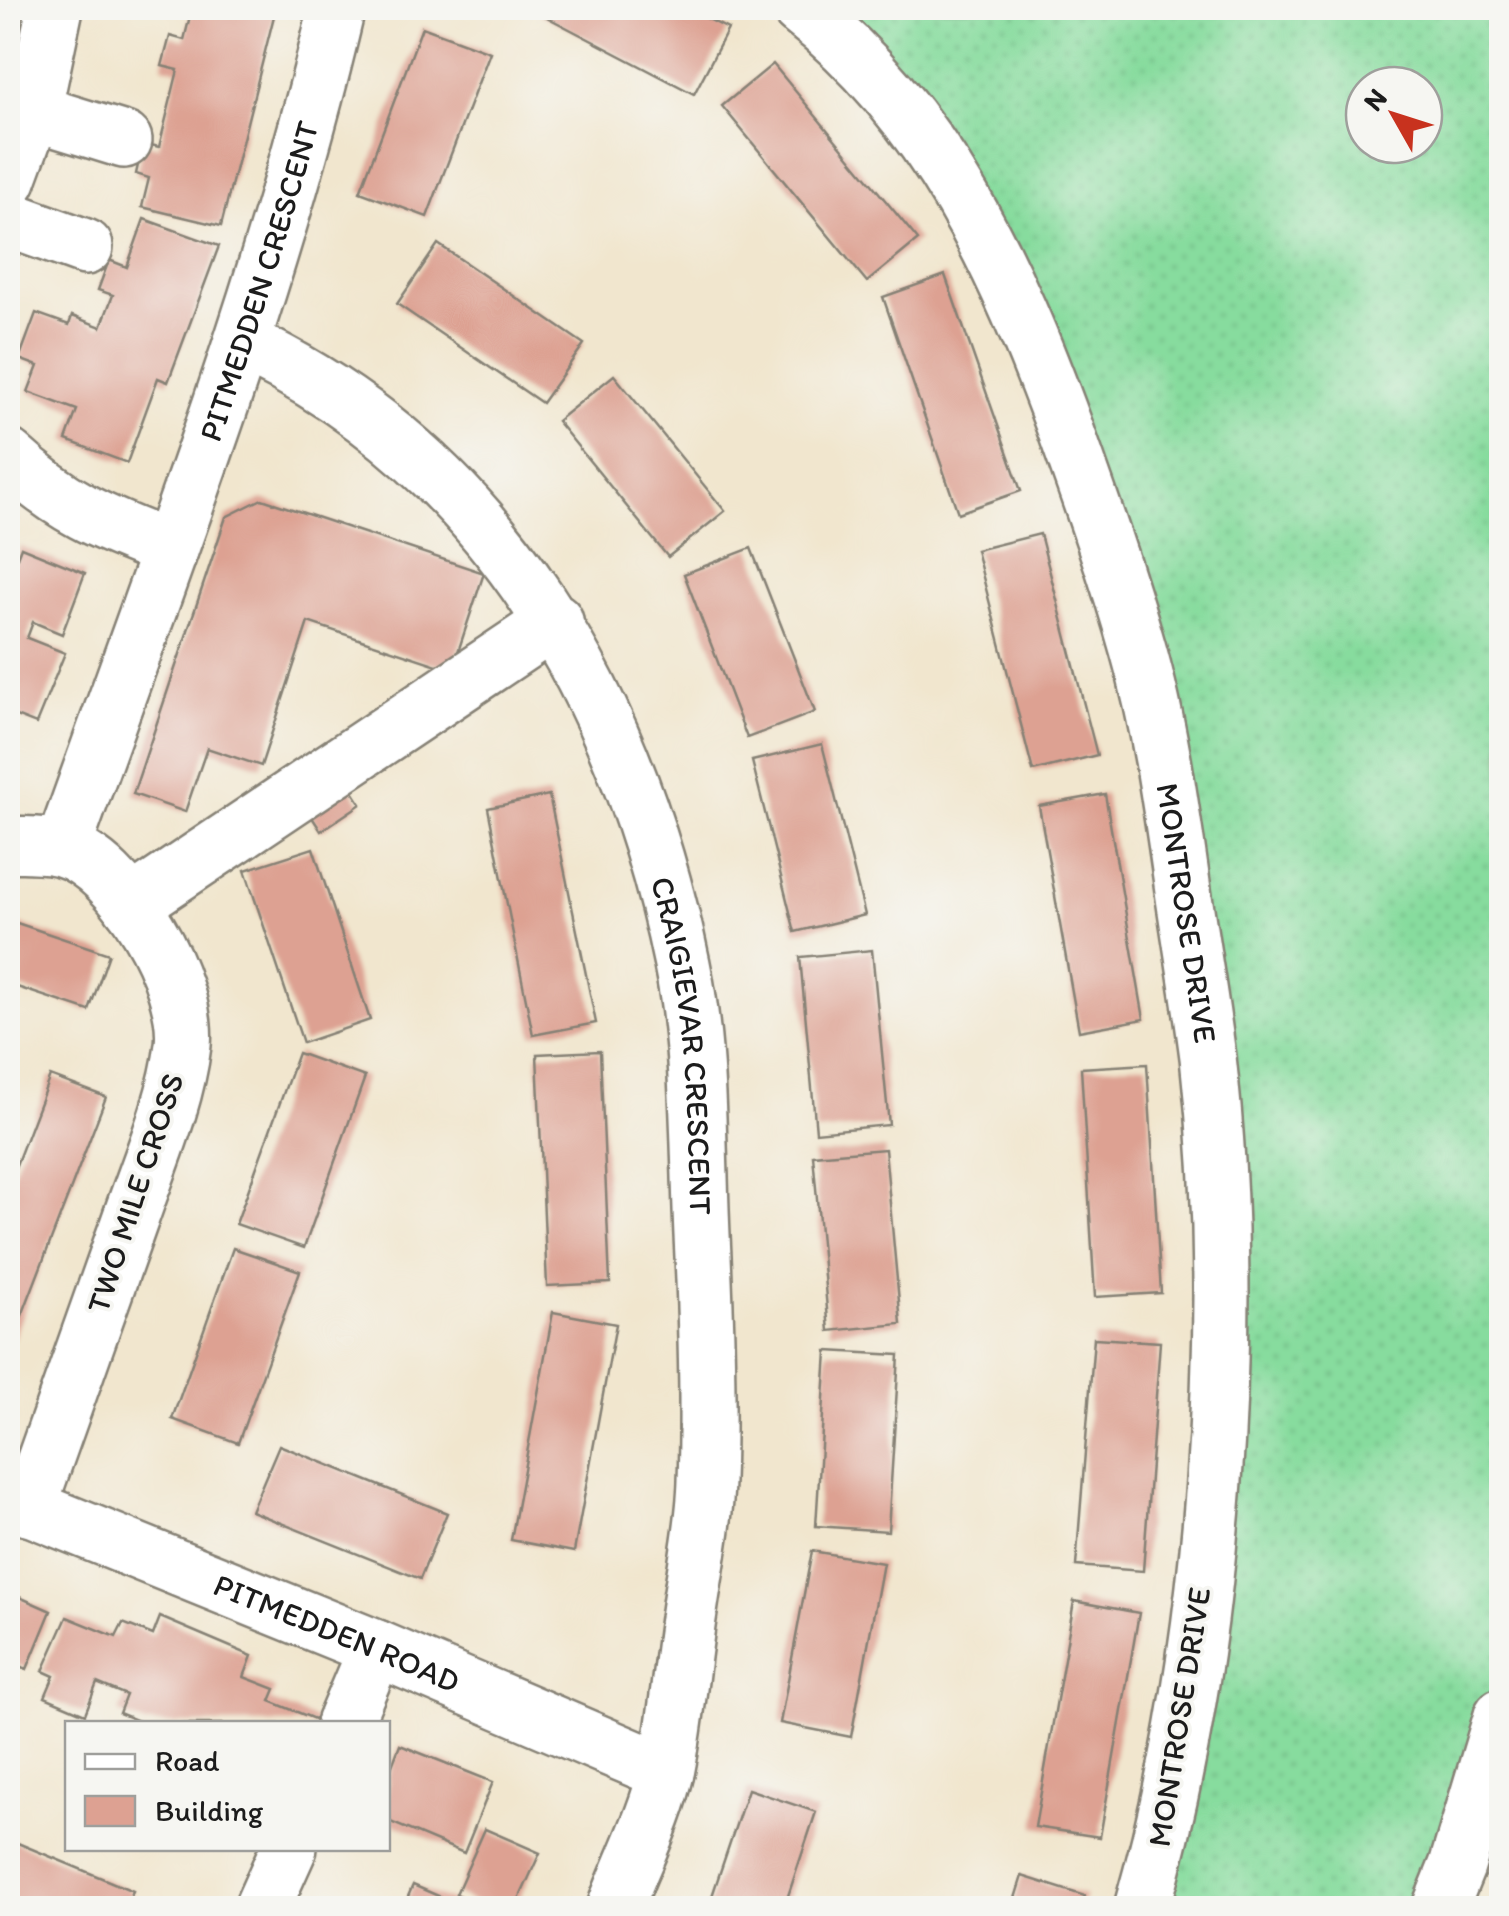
<svg xmlns="http://www.w3.org/2000/svg" width="1509" height="1916" viewBox="0 0 1509 1916" font-family="Itim,sans-serif">
  <style>
    .grass { fill: url(#grass-dots); stroke: #527c5d; stroke-width: 2.5; fill-rule: evenodd }
    .building { fill: #dda192 }
    .lines { fill: none; stroke-linecap: round; stroke-linejoin: round }
    .minor-casing { stroke: #868175; stroke-width: 60 }
    .minor { stroke: #fff; stroke-width: 55 }
    .labels { text-anchor: middle; stroke-width: 8; stroke-linejoin: round; paint-order: stroke }
    .street-label { font-size: 32px; fill: #1c1c1c; stroke: #f6f6f2 }
  </style>
  <defs>
    <pattern id="grass-dots" width="8" height="8" patternUnits="userSpaceOnUse" patternTransform="scale(2.5)"><rect width="8" height="8" fill="#87dc9e"/><path d="M2 2h.1M6 6h.1" fill="none" stroke="#74bc88" stroke-width="1.8" stroke-linecap="round"/></pattern>
  </defs>
  <rect width="100%" height="100%" fill="#f6f6f2"/>
  <filter id="ink" filterUnits="userSpaceOnUse"><feTurbulence type="fractalNoise" baseFrequency=".01" numOctaves="2"/><feDisplacementMap in="SourceGraphic" scale="20" xChannelSelector="R" yChannelSelector="G"/><feConvolveMatrix kernelMatrix="1 2 1 2 8 2 1 2 1" color-interpolation-filters="sRGB"/></filter>
  <filter id="wash" filterUnits="userSpaceOnUse"><feTurbulence type="fractalNoise" baseFrequency=".0048" numOctaves="4" result="noise"/><feDisplacementMap in="SourceGraphic" scale="40" xChannelSelector="R" yChannelSelector="G"/><feGaussianBlur stdDeviation="2.25" result="paint"/><feColorMatrix in="noise" values="0 0 0 0 0 0 0 0 0 0 0 0 0 0 0 0 0 1.4 0 .05"/><feComposite in="paint" operator="in"/></filter>
  <g filter="url(#wash)">
    <rect width="100%" height="100%" fill="#f1e6ce"/>
    <path class="grass" d="M 800,8 L 1501,8 L 1502,1716 L 1440,1908 L 1142,1908 L 1218,1407 L 1170,804 L 1035,345 ZM 1364,85 L 1424,85 L 1424,145 L 1364,145 Z"/>
    <g id="blocks">
      <g class="building">
        <path d="M 192,8 L 276,8 L 221,226 L 142,207 L 149,178 L 136,174 L 143,143 L 159,147 L 178,70 L 162,66 L 170,36 L 184,40 Z"/>
        <path d="M 541,8 L 686,8 L 728,29 L 694,94 L 539,13 Z"/>
        <path d="M 422,27 L 490,52 L 427,217 L 360,192 Z"/>
        <path d="M 773,64 L 918,240 L 867,282 L 722,106 Z"/>
        <path d="M 144,219 L 219,246 L 168,382 L 158,378 L 127,463 L 66,440 L 77,410 L 28,392 L 38,366 L 19,359 L 36,313 L 69,325 L 72,316 L 101,327 L 113,295 L 98,290 L 109,260 L 127,267 Z"/>
        <path d="M 438,244 L 584,344 L 542,403 L 397,304 Z"/>
        <path d="M 945,275 L 1021,491 L 958,513 L 883,297 Z"/>
        <path d="M 614,375 L 725,511 L 668,557 L 557,421 Z"/>
        <path d="M 262,499 L 484,573 L 452,670 L 308,622 L 261,766 L 207,748 L 185,812 L 133,794 L 226,517 Z"/>
        <path d="M 8,514 L 18,519 L 8,543 Z"/>
        <path d="M 1040,534 L 1097,755 L 1033,771 L 976,550 Z"/>
        <path d="M 21,547 L 85,573 L 62,634 L 33,622 L 27,638 L 65,653 L 36,724 L 8,713 L 8,561 L 15,563 Z"/>
        <path d="M 751,548 L 815,712 L 747,738 L 684,574 Z"/>
        <path d="M 822,744 L 865,915 L 795,932 L 752,761 Z"/>
        <path d="M 348,784 L 361,804 L 321,831 L 308,811 Z"/>
        <path d="M 1105,794 L 1144,1019 L 1079,1031 L 1039,806 Z"/>
        <path d="M 549,795 L 596,1023 L 533,1035 L 488,808 Z"/>
        <path d="M 313,848 L 370,1020 L 303,1043 L 245,870 Z"/>
        <path d="M 8,920 L 109,954 L 89,1011 L 8,984 Z"/>
        <path d="M 872,950 L 889,1125 L 816,1132 L 800,957 Z"/>
        <path d="M 600,1051 L 610,1283 L 547,1286 L 537,1054 Z"/>
        <path d="M 298,1053 L 365,1077 L 304,1248 L 236,1224 Z"/>
        <path d="M 1147,1064 L 1161,1293 L 1095,1297 L 1081,1068 Z"/>
        <path d="M 50,1076 L 106,1097 L 8,1352 L 8,1186 Z"/>
        <path d="M 885,1149 L 901,1324 L 829,1331 L 813,1155 Z"/>
        <path d="M 233,1248 L 300,1271 L 238,1443 L 172,1419 Z"/>
        <path d="M 553,1312 L 616,1324 L 574,1552 L 511,1540 Z"/>
        <path d="M 1094,1338 L 1160,1342 L 1143,1571 L 1076,1566 Z"/>
        <path d="M 827,1351 L 899,1355 L 888,1531 L 816,1526 Z"/>
        <path d="M 279,1445 L 447,1513 L 420,1579 L 251,1511 Z"/>
        <path d="M 812,1551 L 883,1563 L 851,1737 L 780,1723 Z"/>
        <path d="M 8,1592 L 51,1611 L 27,1669 L 8,1661 Z"/>
        <path d="M 1074,1601 L 1139,1613 L 1100,1837 L 1035,1827 Z"/>
        <path d="M 67,1617 L 116,1637 L 123,1623 L 153,1635 L 160,1617 L 252,1656 L 244,1677 L 275,1689 L 270,1701 L 317,1720 L 316,1724 L 146,1724 L 119,1713 L 126,1695 L 97,1683 L 85,1714 L 45,1697 L 54,1676 L 43,1671 Z"/>
        <path d="M 400,1745 L 493,1782 L 464,1853 L 388,1821 L 388,1776 Z"/>
        <path d="M 748,1789 L 816,1812 L 784,1908 L 708,1908 Z"/>
        <path d="M 485,1829 L 540,1853 L 515,1908 L 488,1908 L 456,1894 Z"/>
        <path d="M 8,1839 L 133,1891 L 126,1908 L 8,1908 Z"/>
        <path d="M 1022,1876 L 1085,1896 L 1081,1908 L 1012,1908 Z"/>
        <path d="M 413,1885 L 466,1908 L 403,1908 Z"/>
      </g>
    </g>
  </g>
  <g filter="url(#ink)">
    <use href="#blocks" fill-opacity="0" stroke="#868175" stroke-width="2.5"/>
    <g class="lines">
      <g class="minor-casing">
        <g id="minor">
          <path id="s1" d="M 800,8 C 937,114 1007,270 1065,428 C 1091,501 1117,574 1138,649 C 1161,729 1172,814 1184,897 C 1192,950 1201,1003 1208,1057 C 1238,1322 1215,1652 1142,1908"/>
          <path d="M 33,112 L 124,140"/>
          <path d="M 8,180 L 33,112 L 55,8"/>
          <path d="M 8,219 L 85,247"/>
          <path id="s2" d="M 242,343 C 495,461 628,699 682,964 C 700,1051 698,1146 702,1235 C 706,1317 709,1399 706,1481 C 705,1524 695,1569 689,1612 C 681,1664 677,1717 667,1768 C 657,1815 632,1863 615,1908"/>
          <path d="M 8,457 C 62,507 101,523 170,549"/>
          <path d="M 8,844 C 24,845 45,844 61,848 C 123,865 190,983 183,1045 C 176,1104 149,1164 130,1220 C 96,1316 62,1412 28,1508"/>
          <path id="s3" d="M 63,848 C 161,571 270,295 337,8"/>
          <path d="M 131,905 L 555,621"/>
          <path id="s4" d="M 8,1499 L 376,1648 L 666,1772"/>
          <path d="M 344,1724 L 376,1648"/>
          <path d="M 262,1908 L 289,1848"/>
          <path d="M 1440,1908 L 1457,1866 L 1502,1716"/>
        </g>
      </g>
      <use href="#minor" class="minor"/>
    </g>
  </g>
  <g class="labels">
    <g class="street-label">
      <text dy="11" stroke="none"><textPath href="#s3" startOffset="600">PITMEDDEN CRESCENT</textPath></text>
      <text dy="11" stroke="none"><textPath href="#s1" startOffset="1005">MONTROSE DRIVE</textPath></text>
      <text dy="11" stroke="none"><textPath href="#s2" startOffset="872">CRAIGIEVAR CRESCENT</textPath></text>
      <text transform="translate(135 1193) rotate(-72)" y="11">TWO MILE CROSS</text>
      <text dy="11" stroke="none"><textPath href="#s4" startOffset="355">PITMEDDEN ROAD</textPath></text>
      <text transform="translate(1179 1717) rotate(-81)" y="11">MONTROSE DRIVE</text>
    </g>
  </g>
  <rect width="1509" height="1916" fill="none" stroke="#f6f6f2" stroke-width="40"/>
  <rect x="65" y="1721" width="325" height="130" fill="#f6f6f2" stroke="#9f9f9c" stroke-width="2.5"/>
  <rect x="85" y="1754" width="50" height="15" fill="#ffffff" stroke="#9f9f9c" stroke-width="2.5"/>
  <text x="155" y="1771" font-size="30" fill="#1c1c1c">Road</text>
  <rect x="85" y="1796" width="50" height="30" fill="#dda192" stroke="#9f9f9c" stroke-width="2.5"/>
  <text x="155" y="1821" font-size="30" fill="#1c1c1c">Building</text>
  <g transform="translate(1394 115) rotate(309)"><circle r="48" fill="#f6f6f2" stroke="#9f9f9c" stroke-width="2.5"/>
  <path d="M0-8L18 38L0 25L-18 38Z" fill="#c8321e"/>
  <text y="-15" font-size="28" font-weight="bold" text-anchor="middle" fill="#1c1c1c">N</text>
  </g>
</svg>
